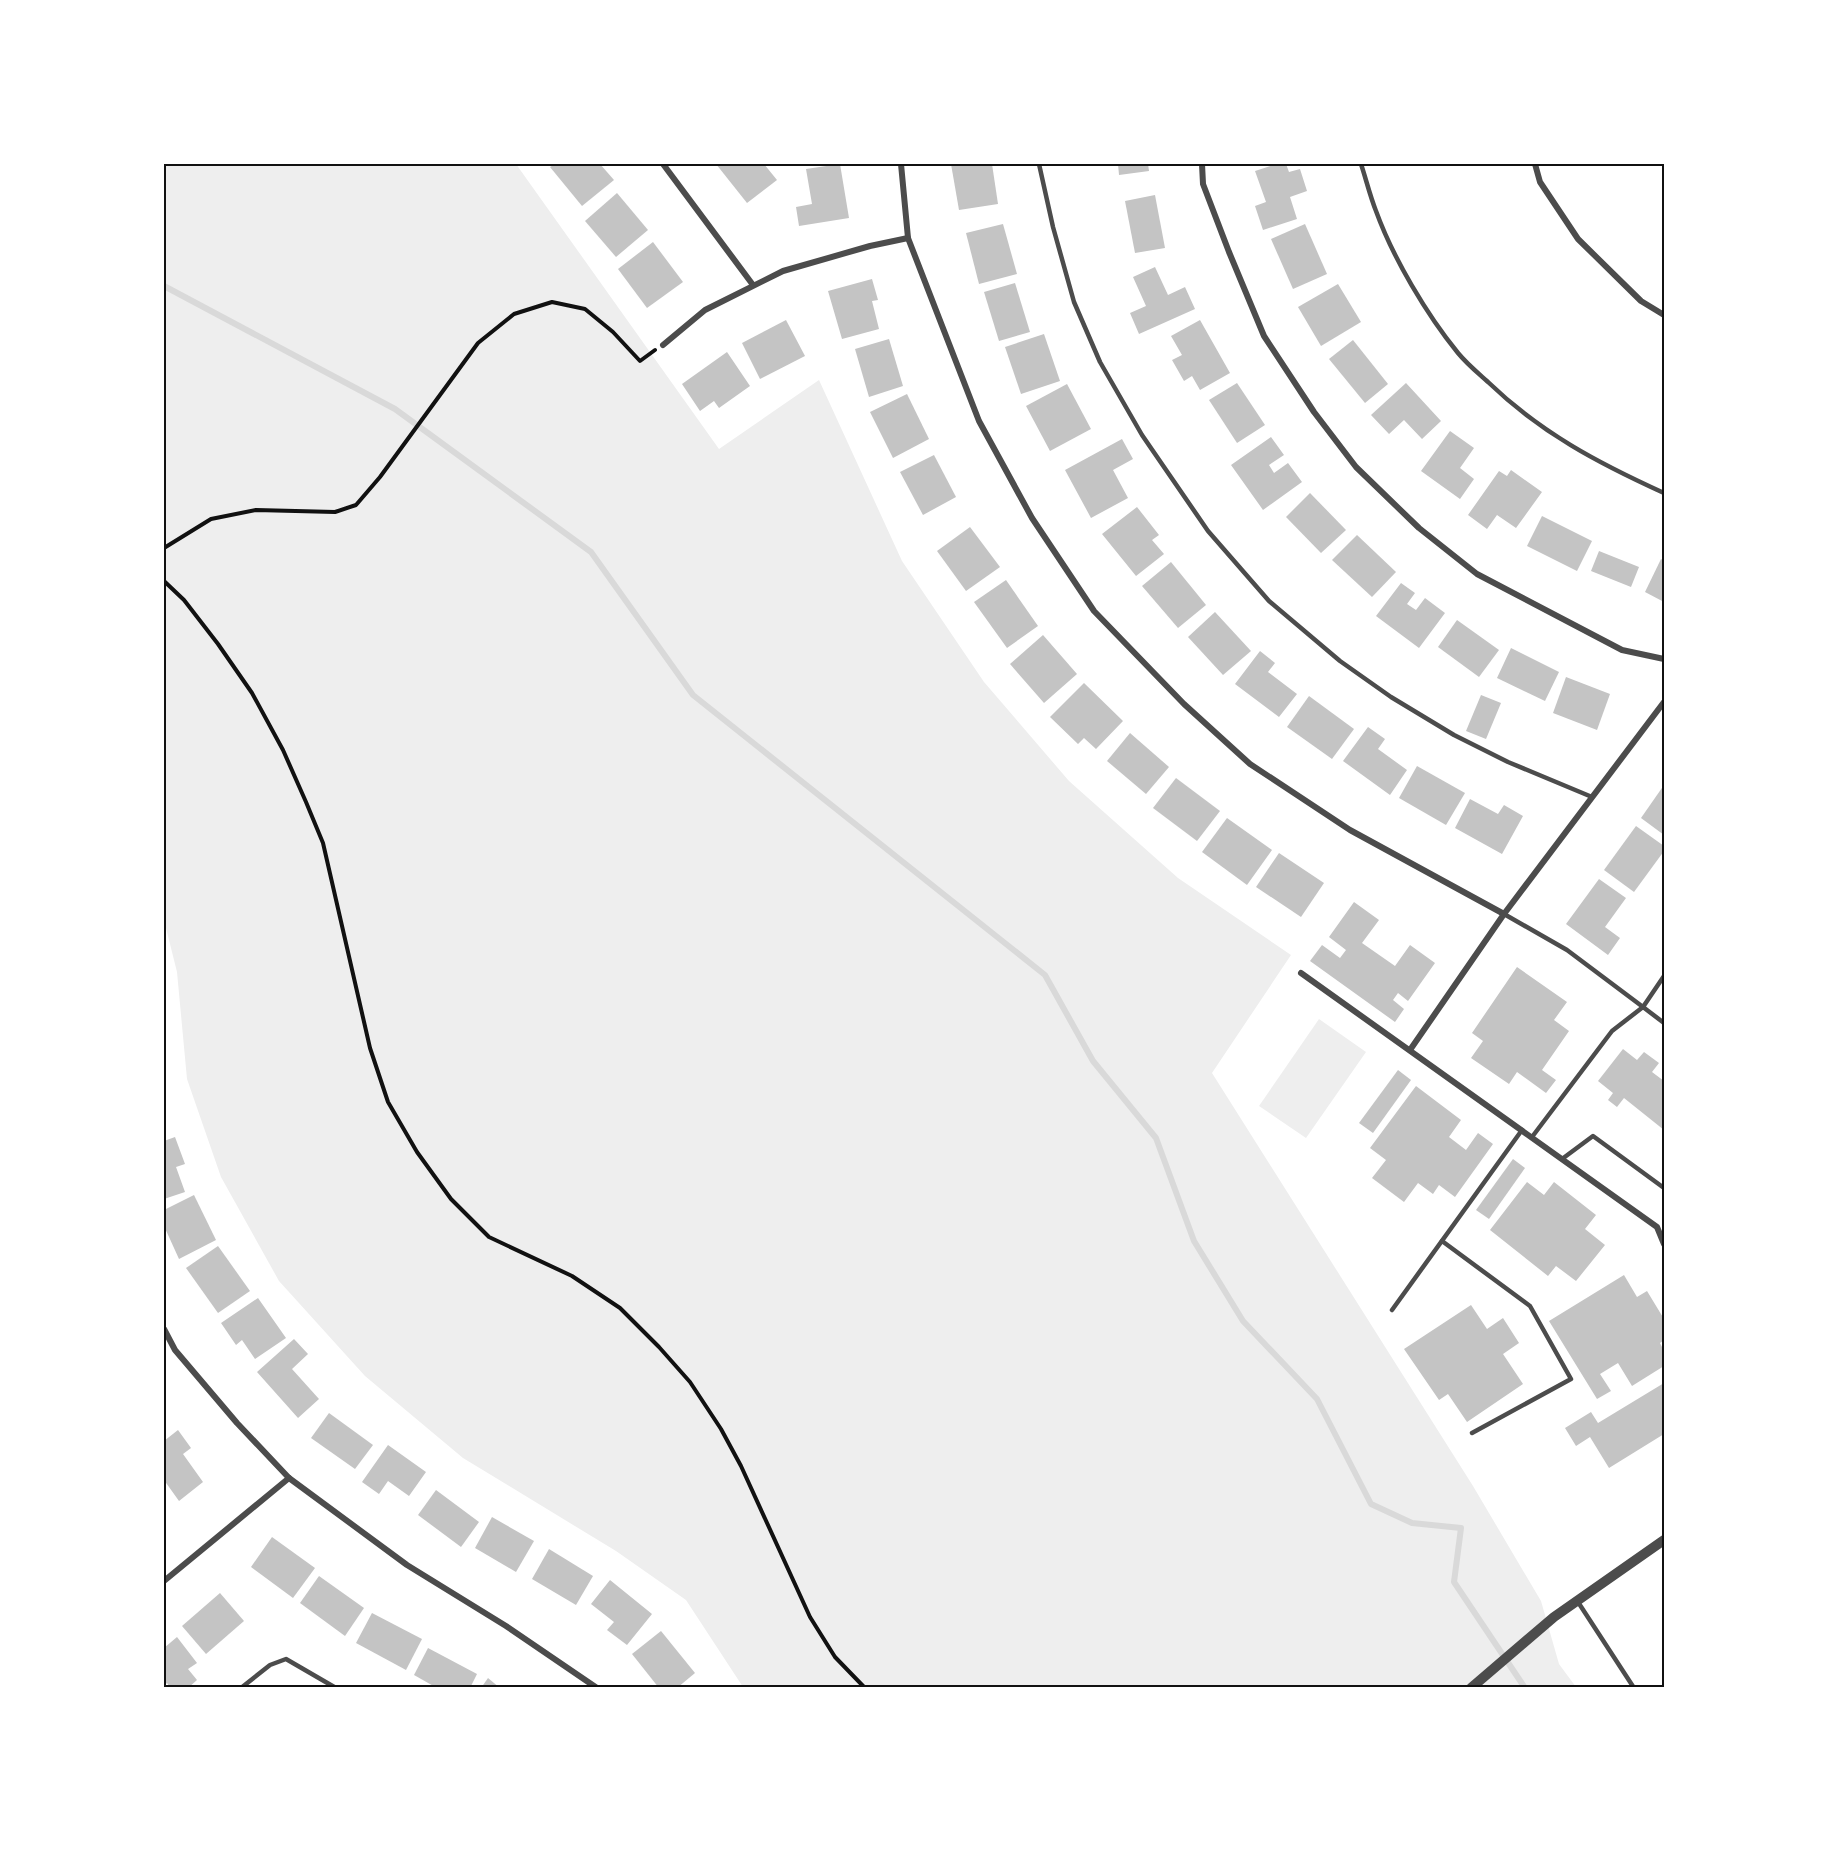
<svg xmlns="http://www.w3.org/2000/svg" width="1828" height="1851" viewBox="0 0 1828 1851" font-family="Figtree,sans-serif">
  <style>
    .green { fill: #eee }
    .lines { fill: none; stroke-linecap: round; stroke-linejoin: round }
    .stream { stroke: #d9d9d9; stroke-width: 6 }
    .building { fill: #c4c4c4 }
    .path { stroke: #111; stroke-width: 4 }
    .service { stroke: #4c4c4c; stroke-width: 4.5 }
    .minor { stroke: #4c4c4c; stroke-width: 6 }
    .tertiary { stroke: #4c4c4c; stroke-width: 10 }
    .neatline { fill: none; stroke: #111; stroke-width: 2 }
  </style>
  <rect width="100%" height="100%" fill="#fff"/>
  <g class="green">
    <path d="M 164,164 L 516,164 L 719,449 L 819,380 L 902,561 L 984,682 L 1069,781 L 1178,878 L 1291,955 L 1212,1073 L 1473,1486 L 1541,1601 L 1559,1664 L 1576,1687 L 743,1687 L 686,1600 L 616,1551 L 463,1458 L 365,1376 L 279,1281 L 221,1177 L 187,1079 L 177,972 L 164,920 Z"/>
    <path d="M 1319,1019 L 1366,1052 L 1306,1138 L 1259,1106 Z"/>
  </g>
  <g class="lines">
    <path class="stream" d="M 164,286 L 395,409 L 591,552 L 693,695 L 1045,975 L 1093,1061 L 1156,1138 L 1194,1241 L 1243,1321 L 1317,1399 L 1371,1504 L 1412,1523 L 1461,1528 L 1454,1582 L 1525,1688"/>
  </g>
  <g class="building">
    <path d="M 555,164 L 600,164 L 614,180 L 582,206 L 550,167 Z"/>
    <path d="M 716,164 L 764,164 L 777,180 L 747,203 Z"/>
    <path d="M 840,164 L 849,218 L 799,226 L 796,207 L 812,204 L 806,169 Z"/>
    <path d="M 951,164 L 992,164 L 998,204 L 959,210 Z"/>
    <path d="M 1118,164 L 1148,164 L 1149,171 L 1119,175 Z"/>
    <path d="M 1277,164 L 1286,164 L 1289,172 L 1300,169 L 1307,191 L 1290,197 L 1297,219 L 1263,230 L 1255,206 L 1266,202 L 1255,171 Z"/>
    <path d="M 617,193 L 648,230 L 616,257 L 585,221 Z"/>
    <path d="M 1155,195 L 1165,248 L 1135,253 L 1125,201 Z"/>
    <path d="M 1003,224 L 1017,274 L 979,284 L 966,233 Z"/>
    <path d="M 1305,224 L 1327,274 L 1293,289 L 1271,239 Z"/>
    <path d="M 653,242 L 683,282 L 647,308 L 618,269 Z"/>
    <path d="M 1155,267 L 1168,295 L 1185,287 L 1195,309 L 1139,334 L 1130,313 L 1146,306 L 1133,277 Z"/>
    <path d="M 872,279 L 878,300 L 872,301 L 879,329 L 842,339 L 828,291 Z"/>
    <path d="M 1015,283 L 1030,332 L 999,341 L 984,292 Z"/>
    <path d="M 1338,284 L 1361,322 L 1321,346 L 1298,307 Z"/>
    <path d="M 786,320 L 805,356 L 760,379 L 742,343 Z"/>
    <path d="M 1200,320 L 1230,373 L 1200,390 L 1192,376 L 1184,381 L 1172,360 L 1182,355 L 1171,336 Z"/>
    <path d="M 1044,334 L 1060,381 L 1021,394 L 1005,347 Z"/>
    <path d="M 889,339 L 903,386 L 869,397 L 855,349 Z"/>
    <path d="M 1353,340 L 1388,384 L 1365,403 L 1329,359 Z"/>
    <path d="M 727,352 L 750,386 L 719,408 L 714,401 L 700,411 L 682,384 Z"/>
    <path d="M 1237,383 L 1265,425 L 1237,443 L 1209,400 Z"/>
    <path d="M 1406,383 L 1441,421 L 1422,439 L 1404,420 L 1389,434 L 1371,415 Z"/>
    <path d="M 1067,384 L 1091,429 L 1050,451 L 1026,406 Z"/>
    <path d="M 907,394 L 929,439 L 893,458 L 870,412 Z"/>
    <path d="M 1450,431 L 1474,448 L 1460,468 L 1474,479 L 1460,499 L 1421,471 Z"/>
    <path d="M 1271,437 L 1284,455 L 1269,465 L 1274,473 L 1288,463 L 1302,482 L 1263,510 L 1231,465 Z"/>
    <path d="M 1122,439 L 1133,459 L 1113,470 L 1128,498 L 1091,518 L 1065,470 Z"/>
    <path d="M 934,455 L 956,497 L 923,515 L 900,472 Z"/>
    <path d="M 1511,470 L 1542,492 L 1516,528 L 1497,515 L 1487,529 L 1468,515 L 1499,471 L 1507,476 Z"/>
    <path d="M 1310,493 L 1346,530 L 1321,553 L 1286,517 Z"/>
    <path d="M 1137,507 L 1159,535 L 1152,540 L 1164,554 L 1136,576 L 1102,534 Z"/>
    <path d="M 1542,516 L 1592,541 L 1577,571 L 1527,546 Z"/>
    <path d="M 970,527 L 1000,567 L 966,591 L 937,551 Z"/>
    <path d="M 1357,535 L 1396,572 L 1372,597 L 1332,560 Z"/>
    <path d="M 1599,551 L 1639,567 L 1631,587 L 1591,571 Z"/>
    <path d="M 1661,559 L 1664,561 L 1664,602 L 1645,592 Z"/>
    <path d="M 1171,562 L 1206,605 L 1178,628 L 1142,586 Z"/>
    <path d="M 1006,580 L 1038,626 L 1007,648 L 974,602 Z"/>
    <path d="M 1401,583 L 1415,593 L 1407,604 L 1416,610 L 1425,598 L 1445,613 L 1419,648 L 1376,616 Z"/>
    <path d="M 1215,612 L 1251,651 L 1223,675 L 1188,637 Z"/>
    <path d="M 1457,620 L 1499,650 L 1479,677 L 1438,647 Z"/>
    <path d="M 1043,635 L 1077,674 L 1044,703 L 1010,664 Z"/>
    <path d="M 1511,648 L 1559,672 L 1545,701 L 1497,678 Z"/>
    <path d="M 1260,651 L 1275,663 L 1268,672 L 1297,694 L 1279,717 L 1235,684 Z"/>
    <path d="M 1566,677 L 1610,694 L 1597,730 L 1553,713 Z"/>
    <path d="M 1084,683 L 1123,721 L 1096,749 L 1084,738 L 1078,744 L 1050,717 Z"/>
    <path d="M 1481,695 L 1501,703 L 1486,739 L 1466,731 Z"/>
    <path d="M 1309,696 L 1354,729 L 1332,759 L 1287,727 Z"/>
    <path d="M 1368,727 L 1385,739 L 1378,749 L 1407,770 L 1390,795 L 1343,761 Z"/>
    <path d="M 1130,733 L 1169,767 L 1146,794 L 1107,761 Z"/>
    <path d="M 1417,766 L 1465,793 L 1446,825 L 1399,798 Z"/>
    <path d="M 1176,778 L 1220,811 L 1197,841 L 1153,808 Z"/>
    <path d="M 1664,785 L 1664,835 L 1641,818 Z"/>
    <path d="M 1470,799 L 1498,814 L 1504,805 L 1523,816 L 1502,854 L 1455,828 Z"/>
    <path d="M 1227,818 L 1272,850 L 1247,885 L 1202,852 Z"/>
    <path d="M 1636,826 L 1664,846 L 1664,851 L 1634,892 L 1604,870 Z"/>
    <path d="M 1279,853 L 1324,883 L 1301,917 L 1256,887 Z"/>
    <path d="M 1599,879 L 1626,898 L 1605,927 L 1620,938 L 1608,955 L 1566,924 Z"/>
    <path d="M 1354,902 L 1379,920 L 1362,943 L 1395,966 L 1410,945 L 1435,963 L 1408,1001 L 1398,993 L 1393,1000 L 1404,1009 L 1395,1022 L 1310,961 L 1322,945 L 1340,958 L 1346,950 L 1329,937 Z"/>
    <path d="M 1517,967 L 1567,1002 L 1554,1020 L 1569,1031 L 1542,1070 L 1556,1080 L 1546,1093 L 1517,1072 L 1509,1084 L 1471,1058 L 1483,1041 L 1472,1033 Z"/>
    <path d="M 1623,1049 L 1637,1060 L 1644,1052 L 1659,1063 L 1652,1072 L 1664,1081 L 1664,1130 L 1624,1098 L 1617,1107 L 1608,1100 L 1613,1093 L 1598,1081 Z"/>
    <path d="M 1398,1070 L 1411,1080 L 1373,1133 L 1359,1123 Z"/>
    <path d="M 1416,1086 L 1461,1120 L 1449,1137 L 1466,1150 L 1478,1133 L 1493,1144 L 1455,1197 L 1439,1185 L 1433,1194 L 1418,1183 L 1404,1202 L 1372,1178 L 1386,1160 L 1370,1148 Z"/>
    <path d="M 175,1137 L 185,1164 L 176,1167 L 185,1192 L 164,1199 L 164,1141 Z"/>
    <path d="M 1513,1159 L 1525,1168 L 1489,1219 L 1476,1210 Z"/>
    <path d="M 1527,1182 L 1544,1195 L 1554,1182 L 1596,1215 L 1585,1229 L 1605,1245 L 1576,1281 L 1556,1266 L 1548,1276 L 1490,1230 Z"/>
    <path d="M 194,1195 L 216,1240 L 179,1259 L 164,1226 L 164,1210 Z"/>
    <path d="M 218,1246 L 250,1291 L 218,1313 L 186,1268 Z"/>
    <path d="M 1624,1275 L 1637,1297 L 1647,1291 L 1664,1319 L 1664,1340 L 1660,1343 L 1664,1351 L 1664,1366 L 1632,1386 L 1618,1363 L 1600,1374 L 1611,1391 L 1597,1399 L 1549,1321 Z"/>
    <path d="M 258,1298 L 286,1338 L 255,1359 L 242,1340 L 236,1345 L 221,1323 Z"/>
    <path d="M 1471,1305 L 1487,1329 L 1503,1318 L 1519,1343 L 1503,1354 L 1523,1384 L 1467,1422 L 1448,1394 L 1439,1400 L 1404,1349 Z"/>
    <path d="M 294,1339 L 308,1354 L 292,1369 L 319,1399 L 298,1418 L 257,1372 Z"/>
    <path d="M 1664,1383 L 1664,1434 L 1609,1468 L 1590,1437 L 1576,1446 L 1565,1428 L 1591,1412 L 1598,1423 Z"/>
    <path d="M 329,1413 L 373,1445 L 355,1469 L 311,1438 Z"/>
    <path d="M 178,1430 L 191,1448 L 183,1454 L 203,1482 L 179,1501 L 164,1480 L 164,1441 Z"/>
    <path d="M 388,1445 L 426,1472 L 409,1496 L 388,1481 L 379,1494 L 362,1482 Z"/>
    <path d="M 436,1490 L 479,1522 L 461,1547 L 418,1515 Z"/>
    <path d="M 492,1517 L 534,1541 L 516,1572 L 475,1548 Z"/>
    <path d="M 272,1537 L 315,1568 L 293,1598 L 251,1567 Z"/>
    <path d="M 549,1549 L 593,1576 L 576,1605 L 532,1579 Z"/>
    <path d="M 319,1576 L 364,1608 L 345,1636 L 300,1603 Z"/>
    <path d="M 610,1580 L 652,1614 L 627,1645 L 607,1630 L 614,1622 L 591,1604 Z"/>
    <path d="M 220,1593 L 244,1621 L 206,1654 L 182,1626 Z"/>
    <path d="M 372,1613 L 422,1639 L 406,1670 L 356,1643 Z"/>
    <path d="M 661,1631 L 695,1673 L 677,1688 L 659,1688 L 632,1654 Z"/>
    <path d="M 177,1637 L 197,1663 L 188,1669 L 197,1680 L 188,1688 L 170,1688 L 167,1683 L 164,1686 L 164,1648 Z"/>
    <path d="M 428,1648 L 477,1674 L 470,1688 L 437,1688 L 414,1675 Z"/>
    <path d="M 488,1678 L 500,1688 L 481,1688 Z"/>
  </g>
  <g class="lines">
    <g class="path">
      <path d="M 164,548 L 211,519 L 256,510 L 335,512 L 356,505 L 380,477 L 478,343 L 514,314 L 552,302 L 585,309 L 613,332 L 640,361 L 655,350"/>
      <path d="M 164,581 L 184,600 L 218,644 L 252,693 L 283,750 L 306,802 L 323,843 L 370,1048 L 388,1102 L 417,1152 L 451,1199 L 489,1237 L 572,1276 L 620,1308 L 659,1347 L 690,1382 L 721,1429 L 741,1466 L 810,1617 L 835,1657 L 865,1688"/>
    </g>
    <g class="service">
      <path d="M 1039,164 L 1053,227 L 1074,302 L 1100,362 L 1142,435 L 1208,531 L 1269,601 L 1340,661 L 1391,697 L 1454,735 L 1508,762 L 1592,797"/>
      <path d="M 1361,164 C 1366,179 1370,196 1376,211 C 1393,258 1427,315 1458,353 C 1467,364 1478,373 1488,382 C 1541,433 1598,463 1664,493"/>
      <path d="M 1504,914 L 1567,950 L 1643,1007 L 1664,976"/>
      <path d="M 1532,1137 L 1612,1031 L 1643,1007 L 1664,1023"/>
      <path d="M 1562,1159 L 1593,1136 L 1664,1188"/>
      <path d="M 1442,1241 L 1530,1306 L 1571,1379 L 1472,1433"/>
      <path d="M 1392,1310 L 1522,1130"/>
      <path d="M 1578,1602 L 1634,1688"/>
      <path d="M 241,1688 L 270,1665 L 286,1659 L 336,1688"/>
    </g>
    <g class="minor">
      <path d="M 663,164 L 753,285"/>
      <path d="M 901,164 L 908,238 L 979,421 L 1032,518 L 1094,611 L 1184,704 L 1250,764 L 1350,830 L 1504,914"/>
      <path d="M 1202,164 L 1203,184 L 1229,252 L 1264,336 L 1314,412 L 1356,467 L 1419,528 L 1477,574 L 1622,650 L 1664,659"/>
      <path d="M 1535,164 L 1540,182 L 1578,239 L 1641,301 L 1664,315"/>
      <path d="M 663,345 L 705,310 L 783,271 L 870,246 L 908,238"/>
      <path d="M 1301,973 L 1657,1227 L 1664,1244"/>
      <path d="M 1410,1050 L 1504,914 L 1664,702"/>
      <path d="M 164,1329 L 175,1350 L 237,1423 L 289,1478 L 407,1565 L 506,1626 L 597,1688"/>
      <path d="M 164,1581 L 289,1478"/>
    </g>
    <path class="tertiary" d="M 1471,1688 L 1554,1617 L 1664,1540"/>
  </g>
  <rect width="1828" height="1851" fill="none" stroke="#ffffff" stroke-width="330"/>
  <rect x="165" y="165" width="1498" height="1521" class="neatline"/>
</svg>
